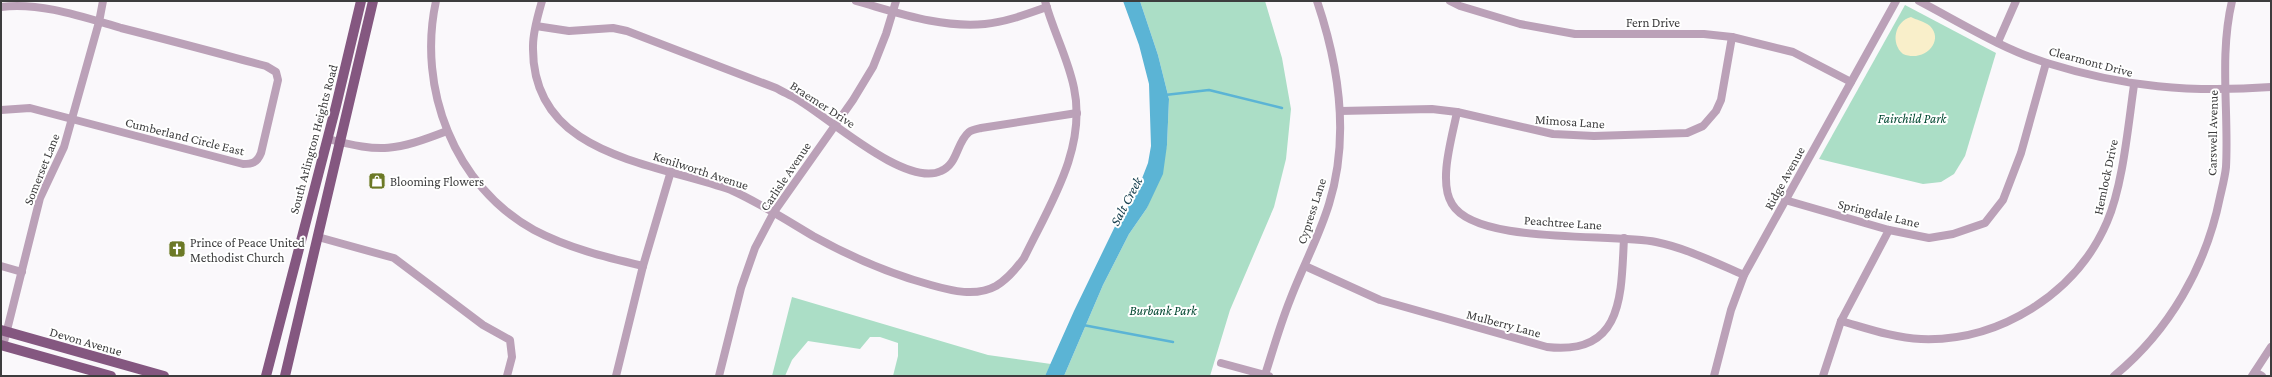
<svg xmlns="http://www.w3.org/2000/svg" width="2272" height="377" viewBox="0 0 2272 377" font-family="'Crimson Pro',serif">
  <style>
    .green { fill: #abdec6 }
    .sand { fill: #f9efca }
    .water { fill: #5bb4d5 }
    .lines { fill: none; stroke-linecap: round; stroke-linejoin: round }
    .stream { stroke: #5bb4d5; stroke-width: 2.5 }
    .minor { stroke: #bba1b8; stroke-width: 8 }
    .major { stroke: #845780; stroke-width: 10 }
    .labels { text-anchor: middle; stroke-width: 4; stroke-linejoin: round; paint-order: stroke }
    .street-label { font-size: 13px; fill: #3d3d3e; stroke: #fff }
    .park-label { font-size: 13px; font-style: italic; fill: #004730; stroke: #fff }
    .poi-label { font-size: 13px; fill: #3d3d3e; stroke: #fff; text-anchor: start }
    .water-label { font-size: 14px; font-style: italic; fill: #18404f; stroke: #fff }
  </style>
  <rect width="100%" height="100%" fill="#faf8fb"/>
  <g class="green">
    <path d="M 1140,1 L 1265,1 L 1282,58 L 1291,109 L 1286,159 L 1274,207 L 1230,310 L 1210,376 L 1064,376 L 1103,285 L 1129,234 L 1147,208 L 1167,145 L 1169,99 L 1158,55 Z"/>
    <path d="M 1905,5 L 1996,53 L 1965,156 L 1954,174 L 1941,182 L 1923,184 L 1819,159 Z"/>
    <path d="M 792,297 L 988,355 L 1051,364 L 1045,376 L 893,376 L 898,356 L 898,343 L 880,337 L 870,337 L 860,349 L 808,341 L 792,360 L 785,376 L 772,376 Z"/>
  </g>
  <path class="sand" d="M 1911,17 C 1916,20 1924,21 1930,26 C 1945,41 1924,63 1903,54 C 1890,43 1895,21 1911,17 Z"/>
  <path class="water" d="M 1123,1 L 1140,1 L 1158,55 L 1169,99 L 1167,145 L 1163,174 L 1147,208 L 1129,234 L 1103,285 L 1064,376 L 1045,376 L 1074,311 L 1120,216 L 1134,199 L 1148,163 L 1151,146 L 1149,84 L 1139,45 Z"/>
  <g class="lines">
    <g class="stream">
      <path d="M 1165,95 L 1209,90 L 1282,108"/>
      <path d="M 1083,325 L 1173,342"/>
    </g>
    <g class="minor">
      <path d="M 436,1 C 417,88 454,186 534,230 C 568,248 605,257 643,266"/>
      <path d="M 542,1 C 538,15 533,31 533,46 C 531,156 652,162 731,190 C 760,203 786,220 813,236 C 851,257 890,274 931,285 C 952,291 976,297 996,286 C 1008,279 1016,269 1024,258 C 1049,206 1087,149 1074,88 C 1068,58 1053,31 1045,1"/>
      <path d="M 856,1 C 899,13 940,28 985,24 C 1006,22 1027,14 1047,7"/>
      <path d="M 1450,1 L 1460,6 L 1520,24 L 1575,34 L 1704,34 L 1732,37 L 1793,52 L 1851,82"/>
      <path d="M 1919,1 C 1961,23 2002,49 2047,63 C 2124,87 2191,93 2271,87"/>
      <path d="M 1,7 C 41,2 83,17 121,28 C 169,40 217,53 266,66 L 276,72 L 278,80 L 261,153 C 257,163 252,164 243,164 L 30,108 L 1,110"/>
      <path d="M 536,26 L 569,31 L 613,28 L 627,31 L 776,88 C 783,92 790,95 797,99 C 828,117 906,188 941,171 C 958,164 956,143 969,132 C 972,130 977,129 981,128 L 1077,113"/>
      <path d="M 1998,42 L 2016,1"/>
      <path d="M 1340,111 L 1432,109 L 1457,112 L 1553,134 L 1594,136 L 1687,133 L 1703,126 L 1716,111 L 1721,100 L 1732,37"/>
      <path d="M 1457,112 C 1452,138 1438,182 1452,204 C 1476,245 1611,233 1656,242 C 1686,248 1716,263 1744,275"/>
      <path d="M 328,139 C 382,153 395,151 447,131"/>
      <path d="M 1785,200 L 1889,230 L 1929,238 L 1953,234 L 1985,223 L 2003,200 L 2021,153 L 2046,63"/>
      <path d="M 318,237 L 394,258 L 483,325 L 510,340 L 512,357 L 507,376"/>
      <path d="M 1,266 L 22,272"/>
      <path d="M 1305,266 L 1380,300 L 1547,347 C 1624,356 1621,294 1624,238"/>
      <path d="M 1841,321 C 1866,328 1894,338 1921,339 C 1999,342 2076,294 2107,222 C 2123,185 2128,126 2134,85"/>
      <path d="M 3,346 L 40,198 L 64,147 L 99,22 L 103,1"/>
      <path d="M 1221,363 L 1269,376"/>
      <path d="M 2255,372 L 2262,376"/>
      <path d="M 1265,375 C 1273,350 1280,325 1290,300 C 1302,268 1319,237 1329,204 C 1350,137 1339,66 1317,1"/>
      <path d="M 616,376 L 643,266 L 671,171"/>
      <path d="M 719,376 L 741,288 L 755,248 L 774,212 L 853,100 L 873,67 L 886,34 L 896,1"/>
      <path d="M 1714,376 L 1731,310 L 1744,275 L 1896,1"/>
      <path d="M 1823,376 L 1841,321 L 1889,230"/>
      <path d="M 2114,376 C 2169,331 2206,267 2220,197 C 2222,188 2225,177 2226,167 C 2229,112 2219,56 2232,1"/>
      <path d="M 2252,376 L 2271,347"/>
    </g>
    <g class="major">
      <path d="M 1,330 L 164,376"/>
      <path d="M 1,345 L 111,376"/>
      <path d="M 266,376 L 336,106 L 361,1"/>
      <path d="M 285,376 L 373,1"/>
    </g>
  </g>
  <defs>
    <g id="shop-square" transform="scale(0.9)"><rect x="-9" y="-9" width="18" height="18" rx="4" fill="#6c7926" stroke="#fff"/><path d="M-5-2.5h2.3a2.7 3.5 0 0 1 5.4 0H5L5.5 6h-11ZM-1.5-2.5h3a1.5 2.3 0 0 0-3 0Z" fill="#fff"/></g>
    <g id="church-square" transform="scale(0.9)"><rect x="-9" y="-9" width="18" height="18" rx="4" fill="#6c7926" stroke="#fff"/><path d="M-1.2-6h2.4v3.5h3.3v2.4h-3.3V6h-2.4V-.1h-3.3v-2.4h3.3Z" fill="#fff"/></g>
  </defs>
  <g fill-rule="evenodd">
    <use href="#shop-square" x="377" y="181"/>
    <use href="#church-square" x="177" y="249"/>
  </g>
  <g class="labels">
    <g class="street-label">
      <text x="1653" y="27">Fern Drive</text>
      <text transform="translate(2091 61) rotate(15)" y="5">Clearmont Drive</text>
      <text transform="translate(823 104) rotate(33)" y="5">Braemer Drive</text>
      <text transform="translate(1570 121) rotate(4)" y="5">Mimosa Lane</text>
      <text transform="translate(2212 133) rotate(-89)" y="5">Carswell Avenue</text>
      <text transform="translate(185 136) rotate(14)" y="5">Cumberland Circle East</text>
      <text transform="translate(313 139) rotate(-75)" y="5">South Arlington Heights Road</text>
      <text transform="translate(41 169) rotate(-68)" y="5">Somerset Lane</text>
      <text transform="translate(701 170) rotate(18)" y="5">Kenilworth Avenue</text>
      <text transform="translate(785 176) rotate(-56)" y="5">Carlisle Avenue</text>
      <text transform="translate(2105 177) rotate(-78)" y="5">Hemlock Drive</text>
      <text transform="translate(1784 178) rotate(-61)" y="5">Ridge Avenue</text>
      <text transform="translate(1311 211) rotate(-72)" y="5">Cypress Lane</text>
      <text transform="translate(1879 213) rotate(14)" y="5">Springdale Lane</text>
      <text transform="translate(1563 222) rotate(4)" y="5">Peachtree Lane</text>
      <text transform="translate(1504 323) rotate(15)" y="5">Mulberry Lane</text>
      <text transform="translate(86 341) rotate(16)" y="5">Devon Avenue</text>
    </g>
    <g class="park-label">
      <text x="1912" y="123">Fairchild Park</text>
      <text x="1163" y="315">Burbank Park</text>
    </g>
    <g class="poi-label">
      <text x="390" y="186">Blooming Flowers</text>
      <text x="190" y="247">Prince of Peace United<tspan x="190" dy="15">Methodist Church</tspan></text>
    </g>
    <g class="water-label">
      <text transform="translate(1126 201) rotate(-62)" y="5">Salt Creek</text>
    </g>
  </g>
  <rect width="2272" height="377" fill="none" stroke="#3d3d3e" stroke-width="4"/>
</svg>
